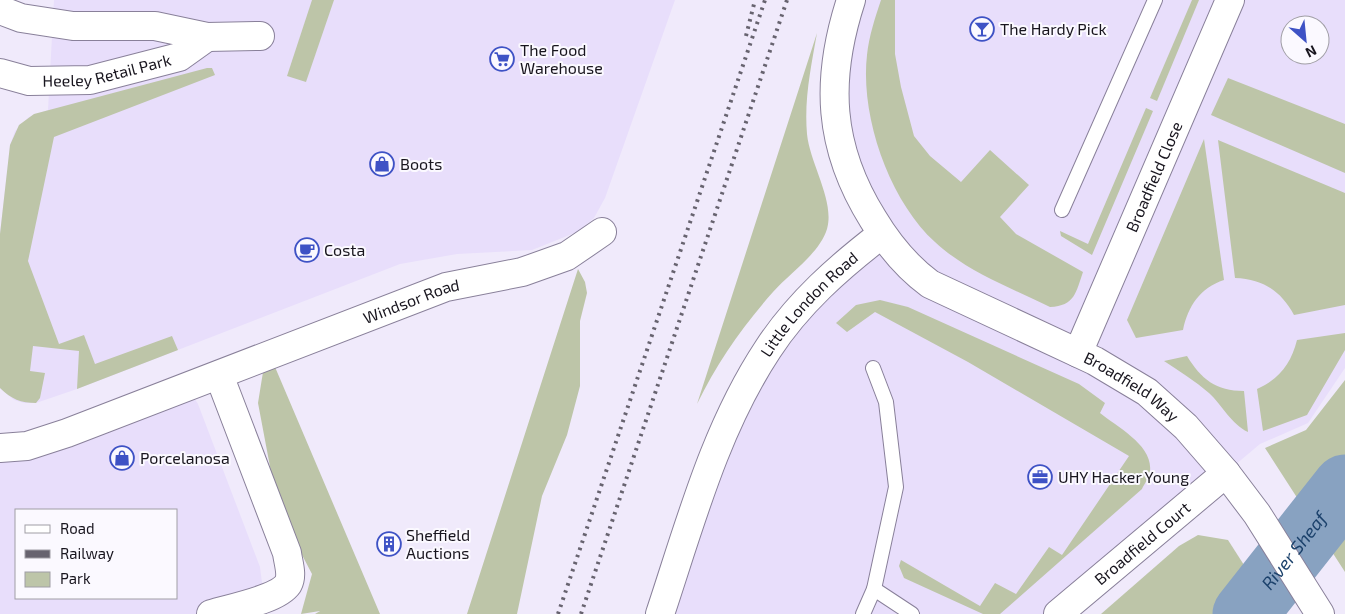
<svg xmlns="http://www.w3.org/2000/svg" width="1345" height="614" viewBox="0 0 1345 614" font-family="'Exo 2',sans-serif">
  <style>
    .built { fill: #e8defb; fill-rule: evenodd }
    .green { fill: #bdc5a8 }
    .water { fill: #88a2c1 }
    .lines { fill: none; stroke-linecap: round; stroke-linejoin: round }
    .river { stroke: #88a2c1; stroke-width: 65 }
    .lane-casing { stroke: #89809a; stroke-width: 16 }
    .street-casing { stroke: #89809a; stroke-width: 30 }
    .lane { stroke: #fff; stroke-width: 14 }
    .street { stroke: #fff; stroke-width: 28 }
    .rail { stroke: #67636f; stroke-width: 4; stroke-dasharray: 2.5 5; stroke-linecap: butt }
    .labels { text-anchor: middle; stroke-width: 4; stroke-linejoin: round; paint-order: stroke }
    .poi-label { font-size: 16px; fill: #18151e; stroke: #fbf9ff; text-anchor: start }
    .street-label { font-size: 16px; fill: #18151e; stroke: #fbf9ff }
    .water-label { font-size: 18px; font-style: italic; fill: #1b416b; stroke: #fbf9ff }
  </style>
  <rect width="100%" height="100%" fill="#f0eafb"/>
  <g class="built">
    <path d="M 54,0 L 675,0 L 605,198 L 594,218 L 577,232 L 532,250 L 457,254 L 400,264 L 77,389 L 36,403 L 24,403 L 14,400 L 0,388 L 0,234 L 10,145 L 15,131 L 29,117 L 48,110 Z"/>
    <path d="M 851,0 L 1345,0 L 1345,368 L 1308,423 L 1260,444 L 1058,614 L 660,614 L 744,388 L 882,234 L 838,140 ZM 1290,25 L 1320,25 L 1320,55 L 1290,55 Z"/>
    <path d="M 187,387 L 198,404 L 260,567 L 266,614 L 0,614 L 0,448 ZM 16,510 L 176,510 L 176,598 L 16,598 Z"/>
  </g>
  <g class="green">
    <path d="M 312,0 L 334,0 L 306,82 L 287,76 Z"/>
    <path d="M 881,0 L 895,0 L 895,54 L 901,87 L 914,136 L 930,156 L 961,182 L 990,150 L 1029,185 L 1000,217 L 1016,234 L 1083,272 C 1076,292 1075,306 1050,307 C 1012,288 967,272 935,242 C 889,200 860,116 867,55 C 869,36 875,18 881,0 Z"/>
    <path d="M 1192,0 L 1199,0 L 1157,101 L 1150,98 Z"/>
    <path d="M 817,33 C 811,67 804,99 807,134 C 810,164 835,201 827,229 C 819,254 790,273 773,292 C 742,327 717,363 697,404 Z"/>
    <path d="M 207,68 L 212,68 L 215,75 L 54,137 L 28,261 L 59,344 L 84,335 L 95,364 L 172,336 L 178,350 L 77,389 L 79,351 L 33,346 L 30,371 L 45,373 L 40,398 L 36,403 C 21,403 11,399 0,388 L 0,234 L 10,145 L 19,125 L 34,114 Z"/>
    <path d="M 1228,78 L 1345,124 L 1345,173 L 1211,115 Z"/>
    <path d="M 1146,108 L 1153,111 L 1092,255 L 1061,236 L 1060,231 L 1088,244 Z"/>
    <path d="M 1204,139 L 1224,280 C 1200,288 1188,306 1183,330 L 1136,338 L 1127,320 Z"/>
    <path d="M 1218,140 L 1345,193 L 1345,305 L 1294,315 C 1281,291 1263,279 1235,278 Z"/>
    <path d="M 578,269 L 585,282 L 587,293 L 580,321 L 580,386 L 567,435 L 542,496 L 517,614 L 467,614 Z"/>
    <path d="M 880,300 L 908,307 L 1079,384 L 1105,403 L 1100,413 C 1117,427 1153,445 1150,471 C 1150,477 1144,484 1142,489 L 1000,614 L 983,614 L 904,578 L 899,566 L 901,560 L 980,606 L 995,583 L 1016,594 L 1049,547 L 1062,555 L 1129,456 L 968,362 L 875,312 L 847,332 L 836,323 L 856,305 Z"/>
    <path d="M 1345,333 L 1345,350 L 1307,415 L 1263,431 L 1257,389 C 1279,379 1291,364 1297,340 Z"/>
    <path d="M 1187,356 C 1201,379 1216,391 1244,391 L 1248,432 C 1231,424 1223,406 1209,393 C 1195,381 1179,371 1164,361 Z"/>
    <path d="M 275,367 L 380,614 L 315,614 L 320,611 L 301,614 L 312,574 L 278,509 L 258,403 L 263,372 Z"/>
    <path d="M 1345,380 L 1345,572 L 1265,448 L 1306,430 Z"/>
    <path d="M 1198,535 L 1228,540 L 1251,576 L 1223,614 L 1101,614 L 1179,546 Z"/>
  </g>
  <path class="water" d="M 1251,576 L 1275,614 L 1223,614 Z"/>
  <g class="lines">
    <path class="river" id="s1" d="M 1245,614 L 1345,487"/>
    <g class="lane-casing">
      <g id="lane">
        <path d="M 1062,210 L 1155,0"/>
        <path d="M 874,589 L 912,614"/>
        <path d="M 863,614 L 874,589 L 896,487 L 886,402 L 873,368"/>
      </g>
    </g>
    <g class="street-casing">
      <g id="street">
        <path id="s2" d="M 851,0 C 825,80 828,147 873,219 C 888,244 907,267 930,284 L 1095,361 L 1147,392 L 1186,427 L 1226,473 L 1257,514 L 1320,614"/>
        <path d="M 0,10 L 21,18 L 73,26 L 155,26 L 207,37 L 260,36"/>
        <path id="s3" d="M 0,73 L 29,81 L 90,80 L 179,57 L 207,37"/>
        <path id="s4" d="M 1078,353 L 1230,0"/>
        <path id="s5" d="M 0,448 L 27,446 L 67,433 L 446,287 L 522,272 L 567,256 L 602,232"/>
        <path d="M 211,614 C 230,608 277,600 288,584 C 293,575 288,562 287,553 L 219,375"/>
        <path id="s6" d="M 660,614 C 690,524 715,429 768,349 C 798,303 839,267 882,234"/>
        <path id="s7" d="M 1058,614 L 1226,473"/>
      </g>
    </g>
    <use href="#lane" class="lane"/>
    <use href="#street" class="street"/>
    <g class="rail">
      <path d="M 746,36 L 755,0"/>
      <path d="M 558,614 L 765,0"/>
      <path d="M 581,614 L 787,0"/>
    </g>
  </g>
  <defs>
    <g id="bar-ring" transform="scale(1.25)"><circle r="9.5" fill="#fbf9ff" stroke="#3e52c5" stroke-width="1.5"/><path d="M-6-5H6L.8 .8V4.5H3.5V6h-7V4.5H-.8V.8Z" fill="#3e52c5"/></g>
    <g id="supermarket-ring" transform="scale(1.25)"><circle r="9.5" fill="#fbf9ff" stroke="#3e52c5" stroke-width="1.5"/><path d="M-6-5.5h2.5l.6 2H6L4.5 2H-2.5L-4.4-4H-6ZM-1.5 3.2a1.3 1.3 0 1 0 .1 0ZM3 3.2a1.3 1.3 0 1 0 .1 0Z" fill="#3e52c5"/></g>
    <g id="shop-ring" transform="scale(1.25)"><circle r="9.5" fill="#fbf9ff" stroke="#3e52c5" stroke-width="1.5"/><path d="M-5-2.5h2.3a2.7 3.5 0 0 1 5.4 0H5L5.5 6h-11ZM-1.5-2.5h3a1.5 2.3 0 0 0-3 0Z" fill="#3e52c5"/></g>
    <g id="cafe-ring" transform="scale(1.25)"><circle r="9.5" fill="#fbf9ff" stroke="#3e52c5" stroke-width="1.5"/><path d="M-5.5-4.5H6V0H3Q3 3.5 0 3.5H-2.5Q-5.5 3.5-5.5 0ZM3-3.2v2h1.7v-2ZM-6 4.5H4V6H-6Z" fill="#3e52c5"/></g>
    <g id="office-ring" transform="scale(1.25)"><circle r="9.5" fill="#fbf9ff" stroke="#3e52c5" stroke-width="1.5"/><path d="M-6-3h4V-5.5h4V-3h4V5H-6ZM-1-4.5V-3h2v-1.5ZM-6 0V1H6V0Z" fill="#3e52c5"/></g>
    <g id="building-ring" transform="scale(1.25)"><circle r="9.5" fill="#fbf9ff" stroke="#3e52c5" stroke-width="1.5"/><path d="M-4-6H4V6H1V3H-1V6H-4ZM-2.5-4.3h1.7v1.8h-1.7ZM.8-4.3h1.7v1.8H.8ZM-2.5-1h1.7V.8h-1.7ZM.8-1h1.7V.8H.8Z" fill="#3e52c5"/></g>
  </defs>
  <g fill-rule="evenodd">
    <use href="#bar-ring" x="982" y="29"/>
    <use href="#supermarket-ring" x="502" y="59"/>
    <use href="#shop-ring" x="382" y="164"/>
    <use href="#cafe-ring" x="307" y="250"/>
    <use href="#shop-ring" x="122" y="458"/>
    <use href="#office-ring" x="1040" y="477"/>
    <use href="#building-ring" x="389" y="544"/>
  </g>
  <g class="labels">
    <g class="poi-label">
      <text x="1000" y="35">The Hardy Pick</text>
      <text x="520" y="56">The Food<tspan x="520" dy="18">Warehouse</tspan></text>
      <text x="400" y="170">Boots</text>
      <text x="324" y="256">Costa</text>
      <text x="140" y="464">Porcelanosa</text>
      <text x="1058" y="483">UHY Hacker Young</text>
      <text x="406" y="541">Sheffield<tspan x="406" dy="18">Auctions</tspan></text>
    </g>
    <g class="street-label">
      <text dy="6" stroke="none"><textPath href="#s3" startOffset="109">Heeley Retail Park</textPath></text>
      <text dy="6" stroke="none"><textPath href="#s4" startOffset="192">Broadfield Close</textPath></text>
      <text dy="6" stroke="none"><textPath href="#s5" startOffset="438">Windsor Road</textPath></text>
      <text dy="6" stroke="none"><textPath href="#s6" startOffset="348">Little London Road</textPath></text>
      <text dy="6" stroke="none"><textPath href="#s2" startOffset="542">Broadfield Way</textPath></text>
      <text dy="6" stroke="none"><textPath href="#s7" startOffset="110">Broadfield Court</textPath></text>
    </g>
    <g class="water-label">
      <text dy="6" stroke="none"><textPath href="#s1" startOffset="80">River Sheaf</textPath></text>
    </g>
  </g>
  <rect x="15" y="509" width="162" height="90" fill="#fbf9ff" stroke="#a09ea5"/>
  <rect x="25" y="525" width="25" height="8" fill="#ffffff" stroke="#a09ea5"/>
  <text x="60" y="534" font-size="15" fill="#18151e">Road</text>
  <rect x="25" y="550" width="25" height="8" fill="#67636f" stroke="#a09ea5"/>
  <text x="60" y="559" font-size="15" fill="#18151e">Railway</text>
  <rect x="25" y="572" width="25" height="15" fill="#bdc5a8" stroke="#a09ea5"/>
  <text x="60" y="584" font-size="15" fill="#18151e">Park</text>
  <g transform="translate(1305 40) rotate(153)"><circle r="24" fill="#fbf9ff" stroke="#a09ea5"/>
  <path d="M0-4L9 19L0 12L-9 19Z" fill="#3e52c5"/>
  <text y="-8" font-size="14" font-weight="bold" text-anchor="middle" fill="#18151e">N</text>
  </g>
</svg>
